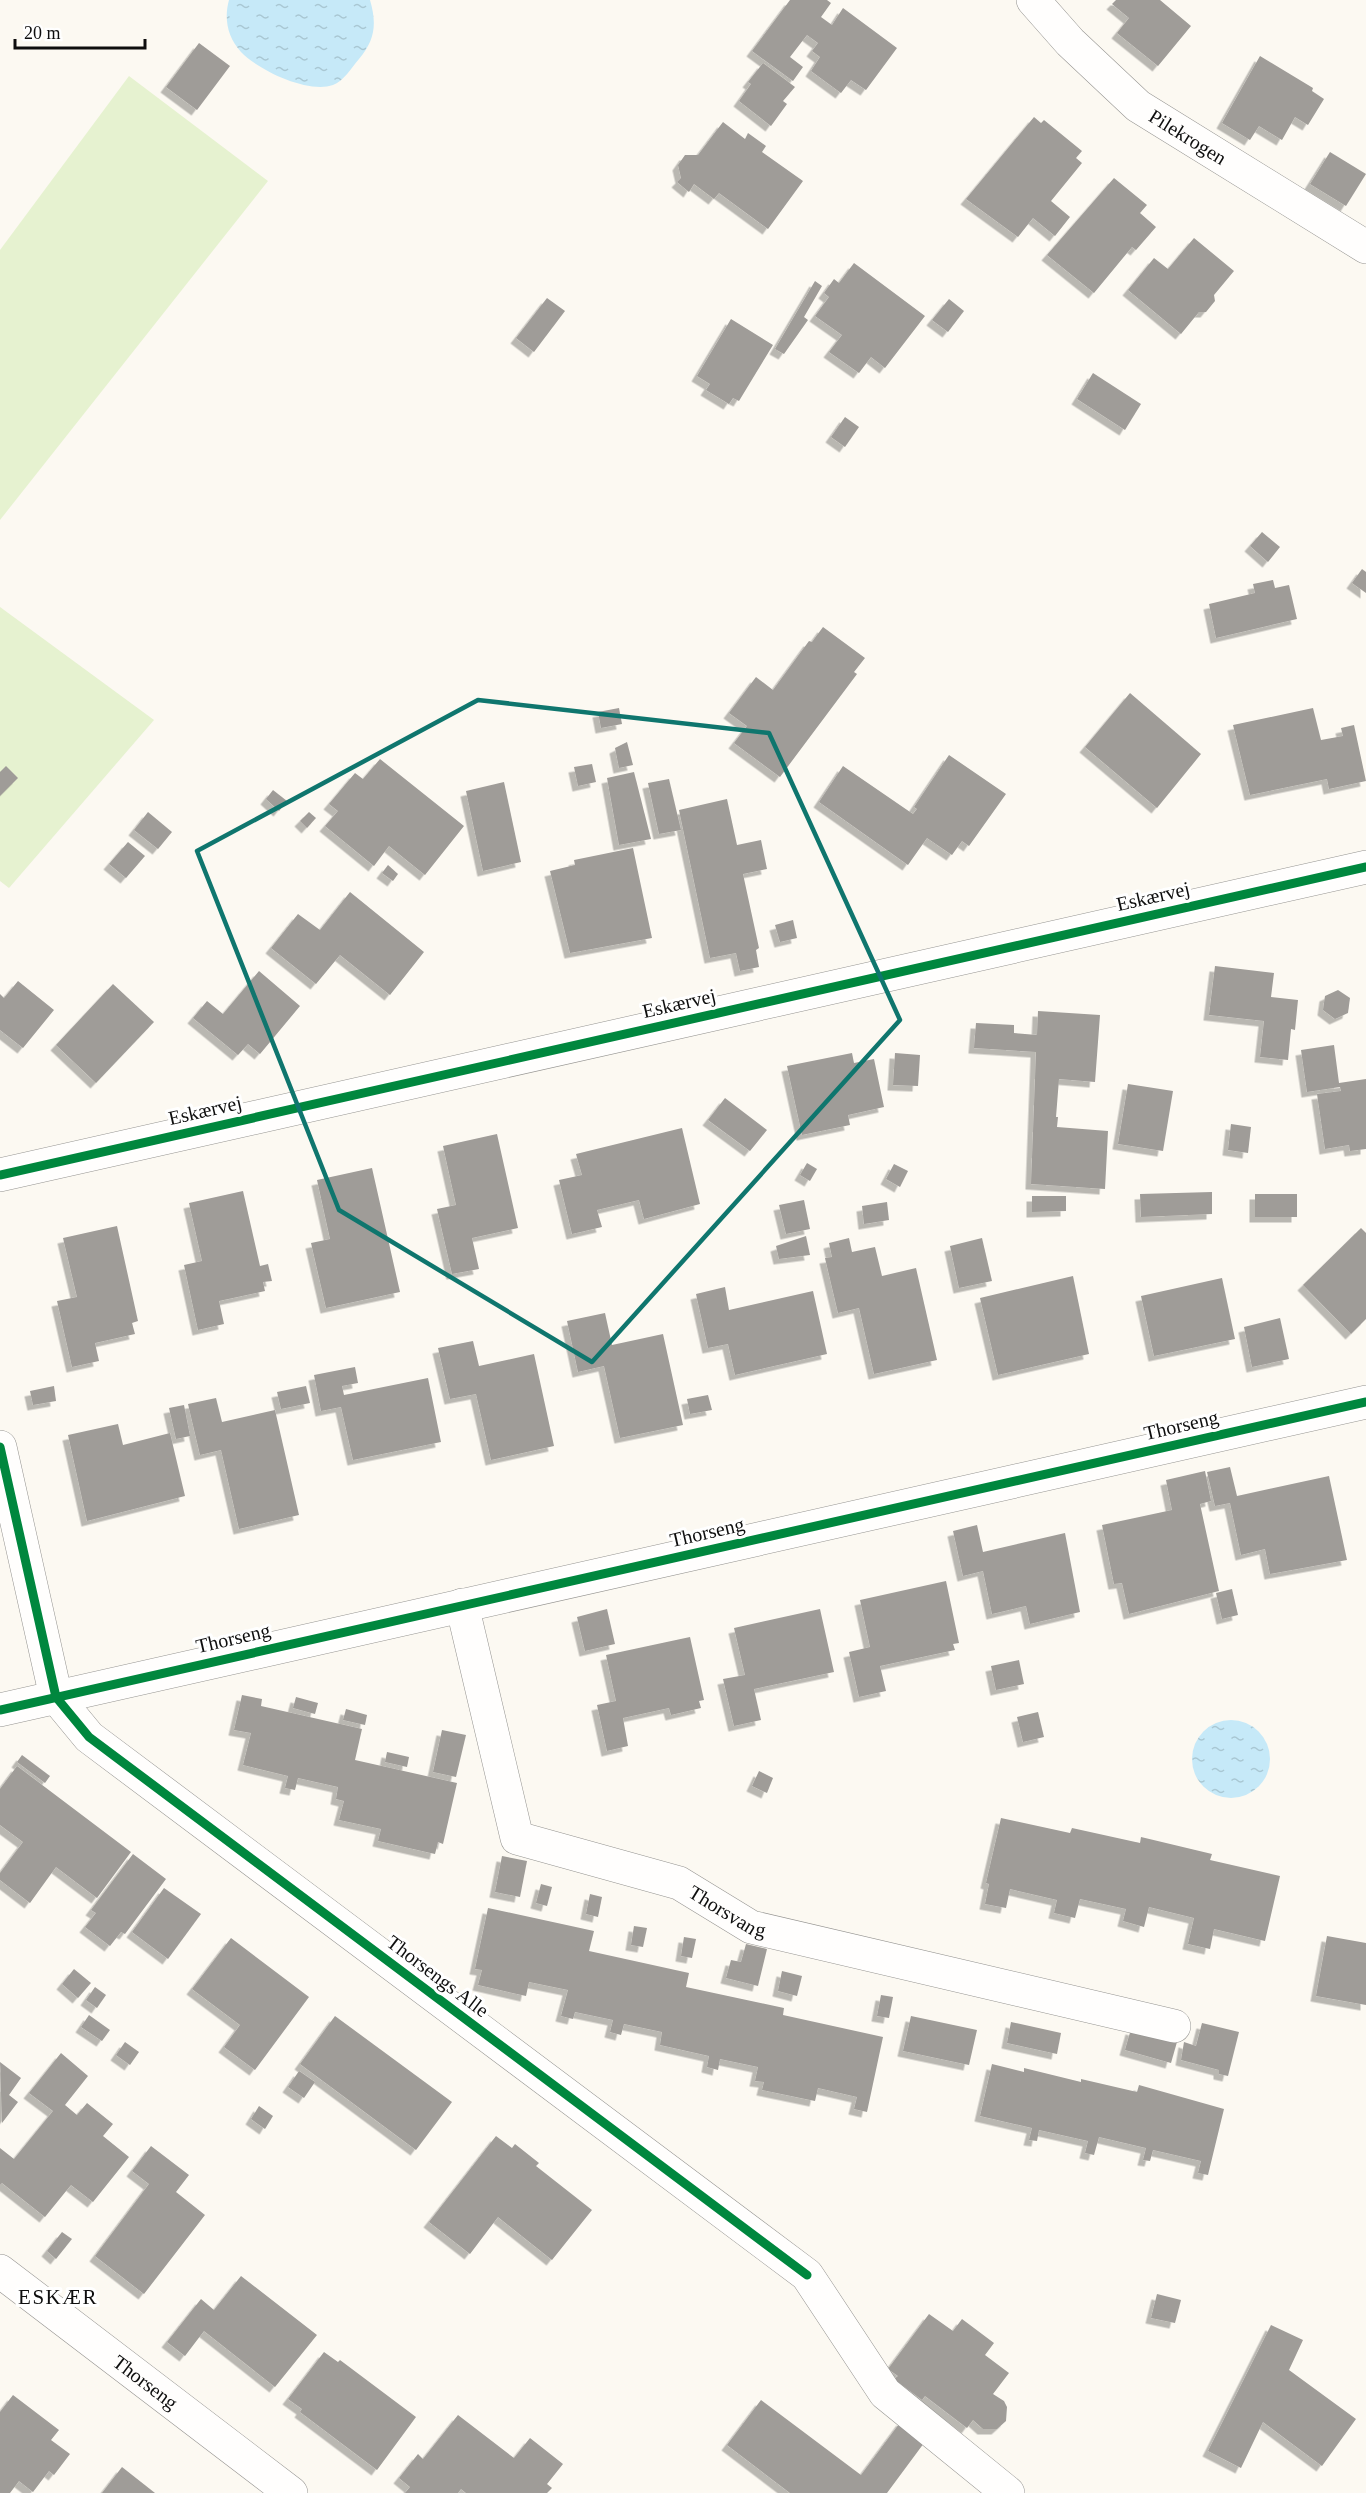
<svg xmlns="http://www.w3.org/2000/svg" width="1366" height="2493" font-family="Georgia,serif">
  <style>
    .green { fill: #e6f2d0 }
    .water { fill: url(#water-ripples) }
    .building { fill: #9f9c98; filter: url(#shadow) }
    .lines { fill: none; stroke-linecap: round; stroke-linejoin: round }
    .minor-casing { stroke: #959491; stroke-width: 34 }
    .minor { stroke: #fffefd; stroke-width: 33 }
    .cycleway-casing { stroke: #fff; stroke-width: 13 }
    .cycleway { stroke: #00873e; stroke-width: 9 }
    .marked { fill: none; stroke: #0f766e; stroke-width: 4.5; stroke-linejoin: round }
    .labels { text-anchor: middle; stroke-width: 6; stroke-linejoin: round; paint-order: stroke }
    .street-label { font-size: 20px; fill: #0e0e0e; stroke: #fff }
    .neighbourhood-label { font-size: 21px; letter-spacing: 1.5px; fill: #0e0e0e; stroke: #fff }
  </style>
  <defs>
    <pattern id="water-ripples" width="26" height="14" patternUnits="userSpaceOnUse" patternTransform="scale(1.5)"><rect width="26" height="14" fill="#c6e9f8"/><path d="M2 4q2-2 4 0t4 0M15 11q2-2 4 0t4 0" fill="none" stroke="#a9c7d3"/></pattern>
    <filter id="shadow"><feDropShadow dx="-5.5" dy="5.5" stdDeviation="0" flood-color="#0004"/></filter>
  </defs>
  <rect width="100%" height="100%" fill="#fcf9f2"/>
  <g class="green">
    <polygon points="129,76 268,181 0,520 0,250"/>
    <polygon points="0,607 154,720 9,888 0,881"/>
  </g>
  <g class="water">
    <path d="M229 0H370C377 24 375 40 359 59 352 67 343 82 333 85 308 94 258 70 241 52 227 37 224 18 229 0Z"/>
    <circle cx="1231" cy="1759" r="39"/>
  </g>
  <g class="building">
    <polygon points="790,0 827,0 831,3 821,17 832,25 843,8 897,48 866,90 851,80 841,93 811,71 820,57 812,51 818,43 807,35 790,57 803,67 793,81 752,51"/>
    <polygon points="1116,0 1160,0 1191,26 1158,66 1117,33 1129,18 1112,4"/>
    <polygon points="199,43 230,66 197,110 166,87"/>
    <polygon points="1260,56 1313,88 1312,91 1324,99 1308,125 1295,117 1282,140 1259,126 1250,140 1222,123"/>
    <polygon points="763,63 795,87 783,101 787,104 771,126 739,101 751,84 748,82"/>
    <polygon points="1034,117 1041,123 1044,120 1082,151 1076,158 1082,163 1051,201 1070,217 1055,236 1033,218 1018,237 966,199"/>
    <polygon points="723,122 745,139 748,133 766,146 762,152 803,181 768,229 719,193 714,199 694,184 689,192 677,182 681,178 678,165 685,155 698,155"/>
    <polygon points="1330,152 1366,174 1346,206 1310,184"/>
    <polygon points="1114,178 1147,205 1140,213 1156,227 1136,250 1132,247 1094,293 1047,255"/>
    <polygon points="1194,238 1234,271 1214,295 1215,301 1206,312 1199,312 1181,334 1128,290 1154,258 1168,269"/>
    <polygon points="854,263 925,316 885,368 871,357 859,373 829,352 842,335 815,316 829,297 824,293 834,279 839,283"/>
    <polygon points="815,281 822,286 804,317 808,320 784,354 775,349"/>
    <polygon points="547,298 565,311 534,352 516,338"/>
    <polygon points="949,299 964,311 948,332 932,320"/>
    <polygon points="731,319 773,345 739,401 733,398 729,404 706,390 710,384 697,376"/>
    <polygon points="1093,373 1141,404 1125,430 1077,399"/>
    <polygon points="845,417 859,427 845,447 831,437"/>
    <polygon points="1262,532 1280,547 1268,562 1250,546"/>
    <polygon points="1362,569 1366,572 1366,593 1352,583"/>
    <polygon points="1273,580 1275,588 1289,585 1297,619 1216,638 1209,604 1255,593 1253,584"/>
    <polygon points="823,627 865,658 854,672 857,674 780,777 734,743 747,726 729,713 756,677 773,690 809,641 812,642"/>
    <polygon points="1130,693 1201,754 1157,808 1085,747"/>
    <polygon points="619,708 622,724 601,728 598,712"/>
    <polygon points="1313,708 1321,740 1343,736 1341,728 1354,725 1366,781 1329,789 1327,779 1250,795 1233,725"/>
    <polygon points="627,742 633,765 619,768 615,748"/>
    <polygon points="949,755 1006,794 969,846 962,841 952,855 927,838 908,865 819,802 843,766 913,814 917,809 914,807"/>
    <polygon points="380,759 464,826 425,875 389,846 374,866 325,826 338,811 329,804 355,773 363,779"/>
    <polygon points="592,764 596,782 578,786 574,767"/>
    <polygon points="6,766 18,778 0,796 0,772"/>
    <polygon points="634,772 651,839 619,845 607,778"/>
    <polygon points="669,779 681,830 659,834 648,783"/>
    <polygon points="504,782 521,862 483,871 466,791"/>
    <polygon points="273,790 287,801 279,811 266,799"/>
    <polygon points="727,799 737,845 761,840 767,869 743,874 759,948 756,950 759,967 740,971 736,953 710,958 679,810"/>
    <polygon points="148,812 172,832 158,849 134,830"/>
    <polygon points="309,812 316,818 307,828 300,821"/>
    <polygon points="128,842 145,856 126,878 109,864"/>
    <polygon points="633,848 652,938 570,953 550,871 575,865 574,860"/>
    <polygon points="388,865 398,874 393,881 382,873"/>
    <polygon points="350,892 424,952 390,995 340,955 316,984 271,948 298,914 320,930"/>
    <polygon points="793,920 797,938 780,942 775,925"/>
    <polygon points="1215,966 1274,973 1271,997 1298,1000 1295,1030 1291,1029 1288,1060 1260,1057 1264,1021 1209,1015"/>
    <polygon points="259,971 300,1006 260,1054 248,1044 238,1055 193,1018 207,1001 223,1014"/>
    <polygon points="18,981 54,1010 23,1048 0,1030 0,994 4,998"/>
    <polygon points="113,984 154,1022 96,1083 56,1045"/>
    <polygon points="1338,990 1350,998 1348,1013 1335,1019 1323,1010 1325,996"/>
    <polygon points="1038,1011 1100,1015 1095,1082 1059,1079 1056,1117 1058,1117 1057,1127 1108,1131 1105,1189 1031,1184 1036,1052 974,1048 976,1023 1014,1025 1014,1033 1037,1035"/>
    <polygon points="1334,1045 1339,1083 1366,1079 1366,1149 1350,1151 1349,1145 1325,1149 1317,1094 1341,1091 1340,1087 1307,1092 1301,1050"/>
    <polygon points="852,1053 854,1063 874,1059 884,1107 848,1115 850,1125 802,1135 787,1066"/>
    <polygon points="895,1053 920,1055 918,1086 893,1085"/>
    <polygon points="1128,1084 1173,1091 1163,1151 1118,1144"/>
    <polygon points="725,1098 767,1130 750,1151 708,1120"/>
    <polygon points="1231,1124 1251,1127 1248,1153 1228,1150"/>
    <polygon points="682,1128 700,1204 644,1219 639,1200 597,1210 602,1227 572,1234 559,1180 582,1175 576,1154"/>
    <polygon points="497,1134 518,1228 472,1238 479,1269 452,1274 437,1209 456,1205 443,1146"/>
    <polygon points="807,1163 817,1169 810,1181 800,1175"/>
    <polygon points="894,1164 908,1171 900,1187 886,1179"/>
    <polygon points="372,1168 400,1292 326,1308 311,1243 330,1239 317,1180"/>
    <polygon points="243,1191 260,1266 268,1264 272,1281 263,1282 265,1291 219,1301 224,1324 198,1330 184,1265 202,1261 189,1203"/>
    <polygon points="1212,1192 1212,1214 1141,1217 1140,1194"/>
    <rect x="1255" y="1194" width="42" height="23"/>
    <polygon points="1032,1196 1066,1196 1066,1211 1032,1212"/>
    <polygon points="804,1200 810,1229 786,1234 779,1205"/>
    <polygon points="887,1202 889,1220 864,1224 862,1206"/>
    <polygon points="117,1226 138,1321 132,1323 135,1334 95,1343 99,1361 72,1367 57,1301 77,1297 63,1238"/>
    <polygon points="1361,1228 1366,1233 1366,1319 1351,1334 1303,1285"/>
    <polygon points="806,1236 810,1255 779,1259 776,1246"/>
    <polygon points="849,1238 852,1252 875,1247 882,1276 916,1268 937,1360 874,1374 859,1308 838,1313 825,1258 832,1257 829,1243"/>
    <polygon points="982,1238 992,1281 959,1288 950,1246"/>
    <polygon points="1073,1276 1089,1354 998,1375 980,1298"/>
    <polygon points="1222,1278 1235,1339 1154,1356 1141,1296"/>
    <polygon points="725,1287 729,1310 813,1291 827,1354 735,1375 728,1344 708,1348 696,1294"/>
    <polygon points="605,1313 612,1345 663,1334 683,1425 620,1438 604,1366 578,1372 567,1321"/>
    <polygon points="1280,1318 1289,1359 1252,1367 1244,1327"/>
    <polygon points="473,1341 479,1366 534,1354 554,1446 491,1460 476,1394 450,1399 438,1348"/>
    <polygon points="355,1367 358,1383 342,1386 344,1395 428,1378 441,1442 353,1460 341,1407 321,1411 314,1375"/>
    <polygon points="54,1386 56,1401 33,1405 30,1391"/>
    <polygon points="306,1386 310,1403 281,1409 277,1392"/>
    <polygon points="708,1395 712,1410 690,1414 687,1399"/>
    <polygon points="216,1398 222,1422 275,1410 299,1515 239,1529 221,1450 200,1455 188,1404"/>
    <polygon points="184,1405 190,1436 176,1439 169,1408"/>
    <polygon points="118,1424 123,1445 170,1433 185,1496 87,1521 68,1435"/>
    <polygon points="1230,1467 1237,1496 1329,1476 1347,1560 1270,1574 1265,1549 1241,1555 1230,1503 1215,1506 1207,1472"/>
    <polygon points="1205,1471 1211,1501 1200,1504 1219,1591 1129,1614 1122,1583 1114,1584 1102,1525 1172,1510 1166,1480"/>
    <polygon points="977,1525 983,1552 1065,1533 1080,1612 1030,1624 1026,1606 992,1614 983,1571 963,1576 953,1531"/>
    <polygon points="946,1581 959,1643 953,1644 955,1650 880,1666 886,1691 859,1697 849,1652 870,1647 860,1600"/>
    <polygon points="1232,1589 1238,1615 1222,1619 1216,1593"/>
    <polygon points="607,1609 615,1644 585,1651 577,1617"/>
    <polygon points="820,1609 834,1672 754,1689 761,1720 734,1726 723,1679 745,1675 734,1628"/>
    <polygon points="690,1637 704,1700 699,1701 701,1708 671,1715 669,1708 623,1718 628,1746 607,1751 597,1705 616,1701 606,1655"/>
    <polygon points="1019,1660 1024,1684 996,1690 991,1666"/>
    <polygon points="242,1695 262,1699 261,1706 362,1729 355,1760 457,1783 443,1844 438,1842 435,1854 378,1841 381,1829 339,1820 344,1801 336,1799 338,1787 298,1778 295,1790 285,1788 288,1776 243,1765 251,1733 234,1730"/>
    <polygon points="296,1697 318,1703 315,1714 293,1708"/>
    <polygon points="346,1709 367,1715 365,1725 343,1720"/>
    <polygon points="1038,1712 1044,1737 1023,1742 1017,1717"/>
    <polygon points="442,1730 466,1735 456,1777 433,1772"/>
    <polygon points="387,1752 409,1757 407,1767 385,1762"/>
    <polygon points="22,1755 50,1776 45,1783 17,1762"/>
    <polygon points="17,1766 131,1852 97,1898 56,1867 30,1903 0,1880 0,1873 23,1842 0,1825 0,1789"/>
    <polygon points="759,1771 773,1778 767,1793 752,1786"/>
    <polygon points="1001,1818 1070,1833 1072,1828 1140,1843 1141,1837 1212,1854 1210,1860 1280,1876 1265,1941 1214,1929 1210,1949 1188,1944 1194,1918 1149,1907 1144,1927 1123,1921 1126,1909 1080,1899 1075,1918 1054,1913 1057,1900 1010,1889 1006,1908 985,1904 989,1884 986,1883"/>
    <polygon points="133,1854 166,1879 125,1934 121,1932 110,1946 85,1927 96,1913 91,1910"/>
    <polygon points="502,1856 527,1861 520,1897 495,1892"/>
    <polygon points="541,1884 552,1887 547,1906 536,1903"/>
    <polygon points="164,1888 201,1914 168,1959 132,1932"/>
    <polygon points="590,1894 602,1897 598,1917 586,1914"/>
    <polygon points="488,1908 594,1931 589,1951 689,1973 686,1987 784,2008 783,2015 883,2037 867,2112 854,2109 857,2097 818,2088 815,2101 762,2090 764,2082 755,2081 758,2067 720,2059 718,2070 707,2067 709,2056 660,2045 662,2032 624,2024 621,2035 610,2032 613,2020 575,2012 573,2019 561,2016 568,1990 529,1982 526,1996 478,1985 482,1970 475,1969"/>
    <polygon points="634,1926 647,1928 643,1947 631,1945"/>
    <polygon points="1327,1936 1366,1943 1366,2005 1316,1996"/>
    <polygon points="684,1937 696,1939 692,1958 681,1956"/>
    <polygon points="231,1938 309,1997 255,2070 224,2047 240,2025 192,1989"/>
    <polygon points="746,1944 767,1949 758,1986 726,1978 731,1960 741,1962"/>
    <polygon points="74,1969 91,1983 78,1998 62,1984"/>
    <polygon points="782,1971 802,1976 797,1996 778,1991"/>
    <polygon points="95,1987 106,1995 97,2008 86,2000"/>
    <polygon points="881,1995 893,1997 889,2018 877,2016"/>
    <polygon points="89,2015 110,2030 102,2041 81,2027"/>
    <polygon points="335,2016 452,2102 416,2150 300,2064"/>
    <polygon points="911,2016 977,2030 969,2065 903,2051"/>
    <polygon points="1011,2022 1061,2033 1057,2054 1007,2043"/>
    <polygon points="1202,2023 1239,2032 1228,2076 1219,2074 1219,2070 1181,2060 1184,2042 1196,2046"/>
    <polygon points="1131,2029 1177,2042 1171,2063 1125,2050"/>
    <polygon points="125,2042 139,2052 130,2065 116,2055"/>
    <polygon points="61,2053 88,2076 65,2105 77,2115 87,2103 113,2124 103,2136 129,2157 93,2202 71,2185 45,2217 2,2183 0,2185 0,2148 14,2159 53,2111 29,2093"/>
    <polygon points="0,2062 21,2078 9,2095 18,2102 2,2123"/>
    <polygon points="992,2064 1024,2072 1024,2068 1081,2082 1081,2079 1137,2092 1139,2085 1224,2109 1208,2175 1198,2173 1201,2161 1153,2150 1150,2161 1143,2160 1146,2148 1099,2137 1094,2155 1085,2153 1088,2141 1039,2130 1037,2141 1029,2140 1032,2128 980,2116"/>
    <polygon points="299,2071 315,2082 304,2098 288,2087"/>
    <polygon points="259,2106 273,2116 265,2129 251,2119"/>
    <polygon points="496,2136 512,2148 515,2144 539,2163 536,2166 592,2210 552,2260 498,2217 470,2254 429,2222"/>
    <polygon points="151,2146 189,2175 176,2192 205,2215 144,2294 95,2256 149,2184 132,2171"/>
    <polygon points="62,2232 72,2239 56,2259 47,2251"/>
    <polygon points="241,2276 317,2335 275,2387 204,2331 185,2356 167,2342 201,2299 214,2310"/>
    <polygon points="1157,2294 1181,2300 1175,2323 1151,2318"/>
    <polygon points="929,2314 953,2331 962,2319 994,2343 985,2355 1009,2373 993,2394 1004,2401 1007,2407 1006,2421 997,2429 983,2429 973,2420 967,2428 925,2396 922,2400 894,2379 898,2376 888,2369"/>
    <polygon points="1271,2325 1303,2340 1289,2370 1356,2419 1322,2466 1263,2422 1241,2468 1208,2451"/>
    <polygon points="324,2352 338,2362 340,2360 416,2417 377,2470 300,2412 302,2409 288,2399"/>
    <polygon points="13,2395 59,2430 51,2440 70,2454 54,2475 49,2471 33,2492 19,2481 10,2493 0,2493 0,2412"/>
    <polygon points="761,2400 861,2475 902,2420 927,2439 887,2493 790,2493 727,2445"/>
    <polygon points="458,2415 514,2458 530,2438 563,2464 547,2484 552,2488 547,2493 466,2493 461,2489 458,2493 405,2493 410,2487 399,2478 418,2454 423,2459"/>
    <polygon points="122,2467 155,2493 102,2493"/>
  </g>
  <g class="lines">
    <defs>
      <g id="minor">
        <path id="s1" d="M1033 0 1070 42 1138 106 1366 247"/>
        <polyline points="0,1175 1366,867"/>
        <polyline points="0,1447 56,1697 89,1737 807,2275 885,2393 1008,2493"/>
        <path id="s2" d="M462 1605 517 1838 679 1883 751 1927 1174 2026"/>
        <polyline points="0,1710 1366,1402"/>
        <path id="s3" d="M0 2271 291 2493"/>
      </g>
    </defs>
    <use href="#minor" class="minor-casing"/>
    <use href="#minor" class="minor"/>
    <defs>
      <g id="cycleway">
        <polyline points="0,1175 1366,867"/>
        <polyline points="0,1447 56,1697 89,1737 807,2275"/>
        <polyline points="0,1710 1366,1402"/>
      </g>
    </defs>
    <use href="#cycleway" class="cycleway-casing"/>
    <use href="#cycleway" class="cycleway"/>
  </g>
  <path class="marked" d="M478 700 769 733 900 1020 592 1362 339 1210 197 851Z"/>
  <g class="labels">
    <g class="street-label">
      <text dy="7" stroke="none"><textPath href="#s1" startOffset="208">Pilekrogen</textPath></text>
      <text transform="translate(1153 896) rotate(-13)" y="7">Eskærvej</text>
      <text transform="translate(679 1003) rotate(-13)" y="7">Eskærvej</text>
      <text transform="translate(205 1110) rotate(-13)" y="7">Eskærvej</text>
      <text transform="translate(1181 1425) rotate(-13)" y="7">Thorseng</text>
      <text transform="translate(707 1532) rotate(-13)" y="7">Thorseng</text>
      <text transform="translate(233 1638) rotate(-13)" y="7">Thorseng</text>
      <text dy="7" stroke="none"><textPath href="#s2" startOffset="464">Thorsvang</textPath></text>
      <text transform="translate(438 1976) rotate(37)" y="7">Thorsengs Alle</text>
      <text dy="7" stroke="none"><textPath href="#s3" startOffset="183">Thorseng</textPath></text>
    </g>
    <g class="neighbourhood-label">
      <text x="58" y="2304">ESKÆR</text>
    </g>
  </g>
  <path d="M15 39v9h130v-9" fill="none" stroke="#0e0e0e" stroke-width="3"/>
  <text x="24" y="39" font-size="18" fill="#0e0e0e" stroke="#ffffff" stroke-width="4.5" paint-order="stroke">20 m</text>
</svg>
